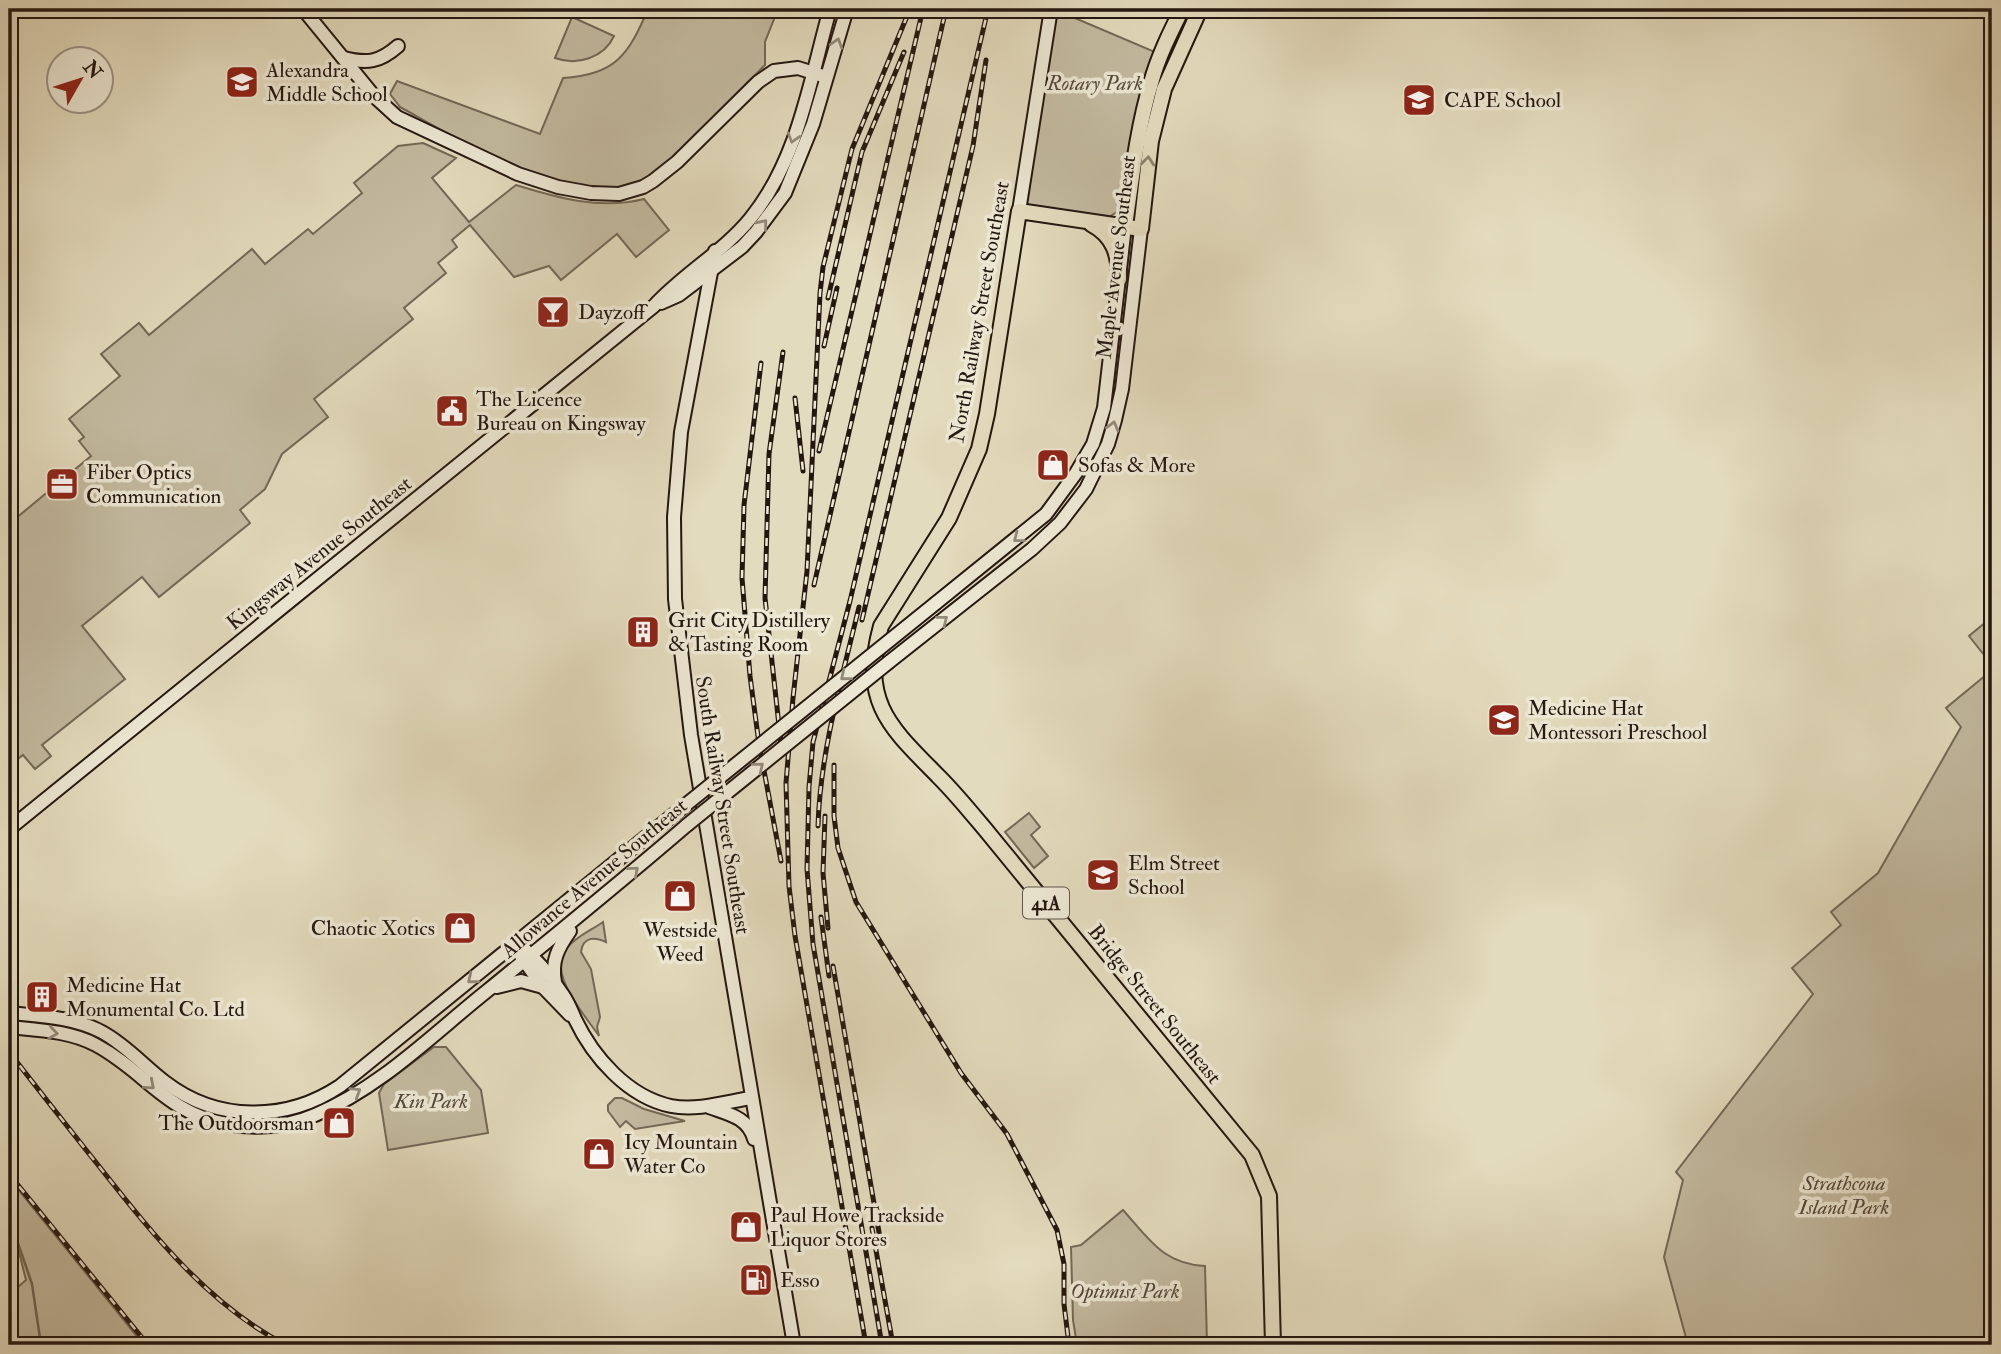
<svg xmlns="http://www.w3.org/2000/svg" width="2001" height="1354" font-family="'IM FELL Double Pica',serif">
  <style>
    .green { fill: #c3baa0; stroke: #746858; stroke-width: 2 }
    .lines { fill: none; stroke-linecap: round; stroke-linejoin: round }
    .stream { stroke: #706455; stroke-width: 2.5 }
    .secondary-casing { stroke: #241711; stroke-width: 16 }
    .primary-casing { stroke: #241711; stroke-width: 18 }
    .secondary { stroke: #ede8d4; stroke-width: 12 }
    .primary { stroke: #e3dbbd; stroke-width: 14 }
    .rail-casing { stroke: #241711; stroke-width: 5 }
    .rail { stroke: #ede8d4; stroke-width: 2.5; stroke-dasharray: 8; stroke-linecap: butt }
    .secondary-bridge-casing { stroke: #241711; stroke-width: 16; stroke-linecap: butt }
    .secondary-bridge { stroke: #ede8d4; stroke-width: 12 }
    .oneway { stroke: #938a7c }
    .oneway2 { stroke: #8d8370 }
    .labels { text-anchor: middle; stroke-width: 7; stroke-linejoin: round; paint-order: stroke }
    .shield { fill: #ede8d4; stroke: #60564c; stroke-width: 2 }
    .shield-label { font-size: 19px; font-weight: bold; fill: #241711 }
    .poi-label { font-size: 21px; fill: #241711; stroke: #ede8d4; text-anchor: start }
    .park-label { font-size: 21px; font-style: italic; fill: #54483c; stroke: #ede8d4 }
    .street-label { font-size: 21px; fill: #241711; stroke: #ede8d4 }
  </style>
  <rect width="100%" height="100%" fill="#e3dbbd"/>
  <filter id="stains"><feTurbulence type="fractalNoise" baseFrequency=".00286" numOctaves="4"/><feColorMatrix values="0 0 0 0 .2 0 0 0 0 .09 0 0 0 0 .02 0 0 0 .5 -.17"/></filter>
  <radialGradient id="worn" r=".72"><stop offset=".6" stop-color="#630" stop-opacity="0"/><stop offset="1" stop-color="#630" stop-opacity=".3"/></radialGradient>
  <g class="green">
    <path d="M648 9H778L765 42V65C742 88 719 111 697 134 680 150 664 168 644 180 583 216 455 137 400 107L390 94 397 81 540 134 563 78C616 75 629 54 648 9Z"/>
    <polygon points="1056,10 1155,52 1120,210 1109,217 1026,205"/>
    <path d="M572 17 614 36C604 58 577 66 555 58Z"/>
    <path d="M423 143 456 158 432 178 469 222 516 185C558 198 600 210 644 199L669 230 636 257 617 234 561 280 549 266 514 277 470 225 452 240 457 247 438 263 446 273 404 308 413 319 314 399 328 417 282 454 265 489 240 510 250 523 159 597 142 577 82 626 125 679 42 745 51 756 35 769 23 755 9 766V593L18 578V558L9 546V524L91 456 79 441 84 437 69 419 120 376 101 354 139 323 149 335 252 249 265 264 308 229 313 234 362 193 354 183 398 146Z"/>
    <polygon points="1992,617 1992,665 1969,636"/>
    <polygon points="1992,670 1992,1345 1688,1345 1664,1257 1683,1180 1676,1172 1813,994 1792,968 1841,925 1831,912 1878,873 1961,727 1946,708"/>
    <polygon points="1029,813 1040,827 1031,835 1048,856 1034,868 1005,832"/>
    <path d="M603 922 606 942C595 937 583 936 581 952L591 969 600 1017 597 1027 599 1036C585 1015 546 973 567 948 575 937 592 930 603 922Z"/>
    <polygon points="434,1047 446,1047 481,1090 488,1133 388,1150 379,1093 384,1084"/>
    <polygon points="615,1098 622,1098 644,1109 685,1121 635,1129 626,1121 620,1127 608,1111 608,1105"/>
    <polygon points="9,1178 144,1345 9,1345 9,1295 26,1280 19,1252 9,1226"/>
    <path d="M1123 1210C1149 1239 1163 1264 1205 1266L1207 1344 1077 1345 1073 1320 1071 1247 1081 1245Z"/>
  </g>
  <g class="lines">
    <polyline class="stream" points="9,1217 32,1284 41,1345"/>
    <defs>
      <g id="secondary">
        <polyline points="303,9 374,96 397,117 518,174 558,187 591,193 619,194 643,187 653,181 677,162 758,82 774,71 798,68 826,77"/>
        <path d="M344 58C367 64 380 62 398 46"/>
        <polyline points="1019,211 1051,9"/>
        <polyline points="715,251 681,432 674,517 675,599 691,735 794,1345"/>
        <polyline points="661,303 679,295 742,247 756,232 785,193 813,124 847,9"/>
        <polyline points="936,603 1046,514 1076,473 1093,444 1104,408 1125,226"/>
        <polyline points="889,662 1032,549 1060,523 1086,489 1108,444 1115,420 1122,389 1141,229"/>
        <path d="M9 829 654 306C683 274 723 252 750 219 798 161 810 80 830 9"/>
        <path d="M517 943C535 957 550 975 563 995 568 1002 571 1010 575 1019 593 1057 628 1097 671 1106 697 1111 726 1102 751 1098"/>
        <polyline points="521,956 543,987 570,1015"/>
        <path d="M555 982C551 961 558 948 570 931"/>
        <polyline points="497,987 521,981 543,987"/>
        <path d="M9 1013C40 1016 74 1017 102 1032 126 1045 144 1066 165 1082 217 1122 286 1122 340 1086L657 828"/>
        <path d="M9 1027C38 1030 70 1031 96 1045 146 1072 165 1112 226 1124 256 1129 288 1127 315 1115 380 1088 433 1034 487 991 554 936 621 882 687 825"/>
        <path d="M709 1107C728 1114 748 1117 754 1139"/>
      </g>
      <g id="primary">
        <path d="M1200 9 1164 89 1151 141 1141 229 1019 211 987 414 979 449 949 518 881 626C860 703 890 727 939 777 957 795 973 815 989 834L1252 1155 1269 1196 1273 1345"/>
        <path d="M1091 224C1114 236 1119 255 1119 279"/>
        <path d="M1125 226C1132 178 1137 130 1151 83 1158 57 1170 33 1182 9"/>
      </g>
    </defs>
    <use href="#secondary" class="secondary-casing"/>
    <use href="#primary" class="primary-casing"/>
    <use href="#secondary" class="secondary"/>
    <use href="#primary" class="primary"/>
    <defs>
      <g id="rail">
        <polyline points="828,298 862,152 904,52"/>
        <polyline points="824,346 837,288"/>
        <polyline points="761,363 744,505 742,578 750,676 759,744 781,861"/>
        <polyline points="795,398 803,471"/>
        <polyline points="819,451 923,9"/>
        <polyline points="814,585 946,9"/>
        <polyline points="862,620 973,146 986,60"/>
        <polyline points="782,753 765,598 769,454 783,352"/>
        <polyline points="834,765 834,816 838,848 856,902 961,1073 1007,1134 1057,1230 1064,1264 1064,1304 1069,1345"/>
        <polyline points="825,816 823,873 828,928"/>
        <path d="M818 826C820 753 842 678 859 607"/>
        <polyline points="821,917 829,976"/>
        <polyline points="833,966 880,1238"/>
        <path d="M10 1053C40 1092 71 1131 102 1170 155 1237 209 1305 286 1345"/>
        <polyline points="9,1174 148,1345"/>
        <polyline points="872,1228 893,1345"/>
        <polyline points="866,1345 795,936 789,886 786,783 793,698 807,571 820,293 823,267 852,149 910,9"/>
        <polyline points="882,1345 813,944 807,869 809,787 813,742 850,601 988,9"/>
      </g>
    </defs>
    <use href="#rail" class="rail-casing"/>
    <use href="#rail" class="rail"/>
    <defs>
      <g id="secondary-bridge">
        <polyline points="687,825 889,662"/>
        <polyline points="657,828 936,603"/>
      </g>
    </defs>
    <use href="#secondary-bridge" class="secondary-bridge-casing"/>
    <use href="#secondary-bridge" class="secondary-bridge"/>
  </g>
  <defs><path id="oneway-chevron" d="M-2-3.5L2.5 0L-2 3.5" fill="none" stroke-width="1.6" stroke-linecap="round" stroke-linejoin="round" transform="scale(1.75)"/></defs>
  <g class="oneway">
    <use href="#oneway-chevron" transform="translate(837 43) rotate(-73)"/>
    <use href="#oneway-chevron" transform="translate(793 138) rotate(107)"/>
    <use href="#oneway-chevron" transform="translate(763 224) rotate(-51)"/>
    <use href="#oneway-chevron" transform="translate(1113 426) rotate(-75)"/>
    <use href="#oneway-chevron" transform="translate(1018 538) rotate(142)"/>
    <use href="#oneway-chevron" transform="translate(943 620) rotate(-38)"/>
    <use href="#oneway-chevron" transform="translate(845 676) rotate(141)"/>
    <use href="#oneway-chevron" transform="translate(759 767) rotate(-39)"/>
    <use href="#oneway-chevron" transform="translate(634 871) rotate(-41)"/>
    <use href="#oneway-chevron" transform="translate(472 979) rotate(141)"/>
    <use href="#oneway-chevron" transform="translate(53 1033) rotate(8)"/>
    <use href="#oneway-chevron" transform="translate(150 1085) rotate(41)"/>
    <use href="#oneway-chevron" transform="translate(356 1092) rotate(-32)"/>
  </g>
  <use class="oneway2" href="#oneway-chevron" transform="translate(1148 161) rotate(-84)"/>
  <defs>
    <symbol id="school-square" viewBox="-11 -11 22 22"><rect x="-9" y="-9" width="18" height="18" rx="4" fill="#8f2418" stroke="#ede8d4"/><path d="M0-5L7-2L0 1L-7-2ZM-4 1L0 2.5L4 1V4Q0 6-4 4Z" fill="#fff"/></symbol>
    <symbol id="bar-square" viewBox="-11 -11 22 22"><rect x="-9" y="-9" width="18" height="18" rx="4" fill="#8f2418" stroke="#ede8d4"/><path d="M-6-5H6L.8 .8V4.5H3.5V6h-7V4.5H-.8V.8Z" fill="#fff"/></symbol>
    <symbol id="civic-square" viewBox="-11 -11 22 22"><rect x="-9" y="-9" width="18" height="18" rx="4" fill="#8f2418" stroke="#ede8d4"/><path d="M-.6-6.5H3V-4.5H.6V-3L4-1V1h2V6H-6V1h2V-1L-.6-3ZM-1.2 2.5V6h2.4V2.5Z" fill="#fff"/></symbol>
    <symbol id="shop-square" viewBox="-11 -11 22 22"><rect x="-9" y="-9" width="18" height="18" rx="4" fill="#8f2418" stroke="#ede8d4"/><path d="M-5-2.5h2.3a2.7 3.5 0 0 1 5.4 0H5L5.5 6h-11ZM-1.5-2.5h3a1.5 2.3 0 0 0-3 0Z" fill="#fff"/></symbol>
    <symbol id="office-square" viewBox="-11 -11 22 22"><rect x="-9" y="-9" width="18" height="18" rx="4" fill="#8f2418" stroke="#ede8d4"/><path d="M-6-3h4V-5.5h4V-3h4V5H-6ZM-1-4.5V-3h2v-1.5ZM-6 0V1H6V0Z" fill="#fff"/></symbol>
    <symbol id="building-square" viewBox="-11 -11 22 22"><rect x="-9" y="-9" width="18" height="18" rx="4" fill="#8f2418" stroke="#ede8d4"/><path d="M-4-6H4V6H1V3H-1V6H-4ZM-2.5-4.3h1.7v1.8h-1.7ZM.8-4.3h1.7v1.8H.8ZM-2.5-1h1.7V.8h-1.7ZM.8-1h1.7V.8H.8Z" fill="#fff"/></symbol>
    <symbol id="fuel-square" viewBox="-11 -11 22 22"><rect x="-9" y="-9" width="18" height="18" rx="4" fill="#8f2418" stroke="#ede8d4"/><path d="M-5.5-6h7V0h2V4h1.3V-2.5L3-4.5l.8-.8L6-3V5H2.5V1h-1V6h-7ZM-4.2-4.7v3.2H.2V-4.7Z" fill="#fff"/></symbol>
  </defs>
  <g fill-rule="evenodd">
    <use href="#school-square" x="223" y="63" width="38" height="38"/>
    <use href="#school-square" x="1400" y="81" width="38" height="38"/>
    <use href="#bar-square" x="534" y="293" width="38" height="38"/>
    <use href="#civic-square" x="433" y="392" width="38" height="38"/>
    <use href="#shop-square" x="1034" y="446" width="38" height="38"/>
    <use href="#office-square" x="43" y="465" width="38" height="38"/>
    <use href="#building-square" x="624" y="613" width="38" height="38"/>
    <use href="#school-square" x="1485" y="701" width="38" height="38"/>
    <use href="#school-square" x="1084" y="856" width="38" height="38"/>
    <use href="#shop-square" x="661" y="877" width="38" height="38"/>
    <use href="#shop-square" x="441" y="909" width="38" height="38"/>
    <use href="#building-square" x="23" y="978" width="38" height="38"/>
    <use href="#shop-square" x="320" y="1104" width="38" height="38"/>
    <use href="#shop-square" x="580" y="1135" width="38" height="38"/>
    <use href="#shop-square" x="727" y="1208" width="38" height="38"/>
    <use href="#fuel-square" x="737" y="1261" width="38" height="38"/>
  </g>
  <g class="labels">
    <rect class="shield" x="1023" y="887.5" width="46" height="31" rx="5"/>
    <g class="shield-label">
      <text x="1046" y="910">41A</text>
    </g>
    <g class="poi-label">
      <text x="266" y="77">Alexandra<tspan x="266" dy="24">Middle School</tspan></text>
      <text x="1444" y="107">CAPE School</text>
      <text x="578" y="319">Dayzoff</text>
      <text x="476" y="406">The Licence<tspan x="476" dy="24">Bureau on Kingsway</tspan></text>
      <text x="1078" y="472">Sofas &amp; More</text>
      <text x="86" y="479">Fiber Optics<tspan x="86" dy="24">Communication</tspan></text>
      <text x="668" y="627">Grit City Distillery<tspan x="668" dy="24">&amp; Tasting Room</tspan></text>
      <text x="1528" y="715">Medicine Hat<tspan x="1528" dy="24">Montessori Preschool</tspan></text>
      <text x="1128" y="870">Elm Street<tspan x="1128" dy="24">School</tspan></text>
      <text x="435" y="935" text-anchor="end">Chaotic Xotics</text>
      <text x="680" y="937" text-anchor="middle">Westside<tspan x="680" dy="24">Weed</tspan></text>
      <text x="66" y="992">Medicine Hat<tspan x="66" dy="24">Monumental Co. Ltd</tspan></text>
      <text x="314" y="1130" text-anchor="end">The Outdoorsman</text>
      <text x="624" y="1149">Icy Mountain<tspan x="624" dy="24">Water Co</tspan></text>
      <text x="770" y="1222">Paul Howe Trackside<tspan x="770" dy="24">Liquor Stores</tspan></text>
      <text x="780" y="1287">Esso</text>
    </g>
    <g class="park-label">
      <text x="1095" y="90">Rotary Park</text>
      <text x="431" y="1108">Kin Park</text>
      <text x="1844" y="1190">Strathcona<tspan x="1844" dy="24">Island Park</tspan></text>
      <text x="1125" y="1298">Optimist Park</text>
    </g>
    <g class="street-label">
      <text transform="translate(1116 257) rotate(-83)" y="7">Maple Avenue Southeast</text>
      <text transform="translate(979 312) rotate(-80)" y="7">North Railway Street Southeast</text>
      <text transform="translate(319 553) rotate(-39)" y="7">Kingsway Avenue Southeast</text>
      <text transform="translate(723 805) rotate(81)" y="7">South Railway Street Southeast</text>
      <text transform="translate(594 878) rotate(-40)" y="7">Allowance Avenue Southeast</text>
      <text transform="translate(1155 1004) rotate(51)" y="7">Bridge Street Southeast</text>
    </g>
  </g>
  <rect width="2001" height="1354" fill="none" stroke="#e3dbbd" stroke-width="35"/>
  <rect x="10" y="10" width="1980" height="1333" fill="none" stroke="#241711" stroke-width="3.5"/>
  <rect x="18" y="18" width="1966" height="1319" fill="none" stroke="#241711" stroke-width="2"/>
  <g transform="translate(80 80) rotate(51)"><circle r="33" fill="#ede8d4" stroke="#9d9486" stroke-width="2"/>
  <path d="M0-5L12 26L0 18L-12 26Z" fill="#8f2418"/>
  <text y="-10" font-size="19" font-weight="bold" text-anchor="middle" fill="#241711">N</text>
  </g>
  <rect width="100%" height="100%" filter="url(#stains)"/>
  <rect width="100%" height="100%" fill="url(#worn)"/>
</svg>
